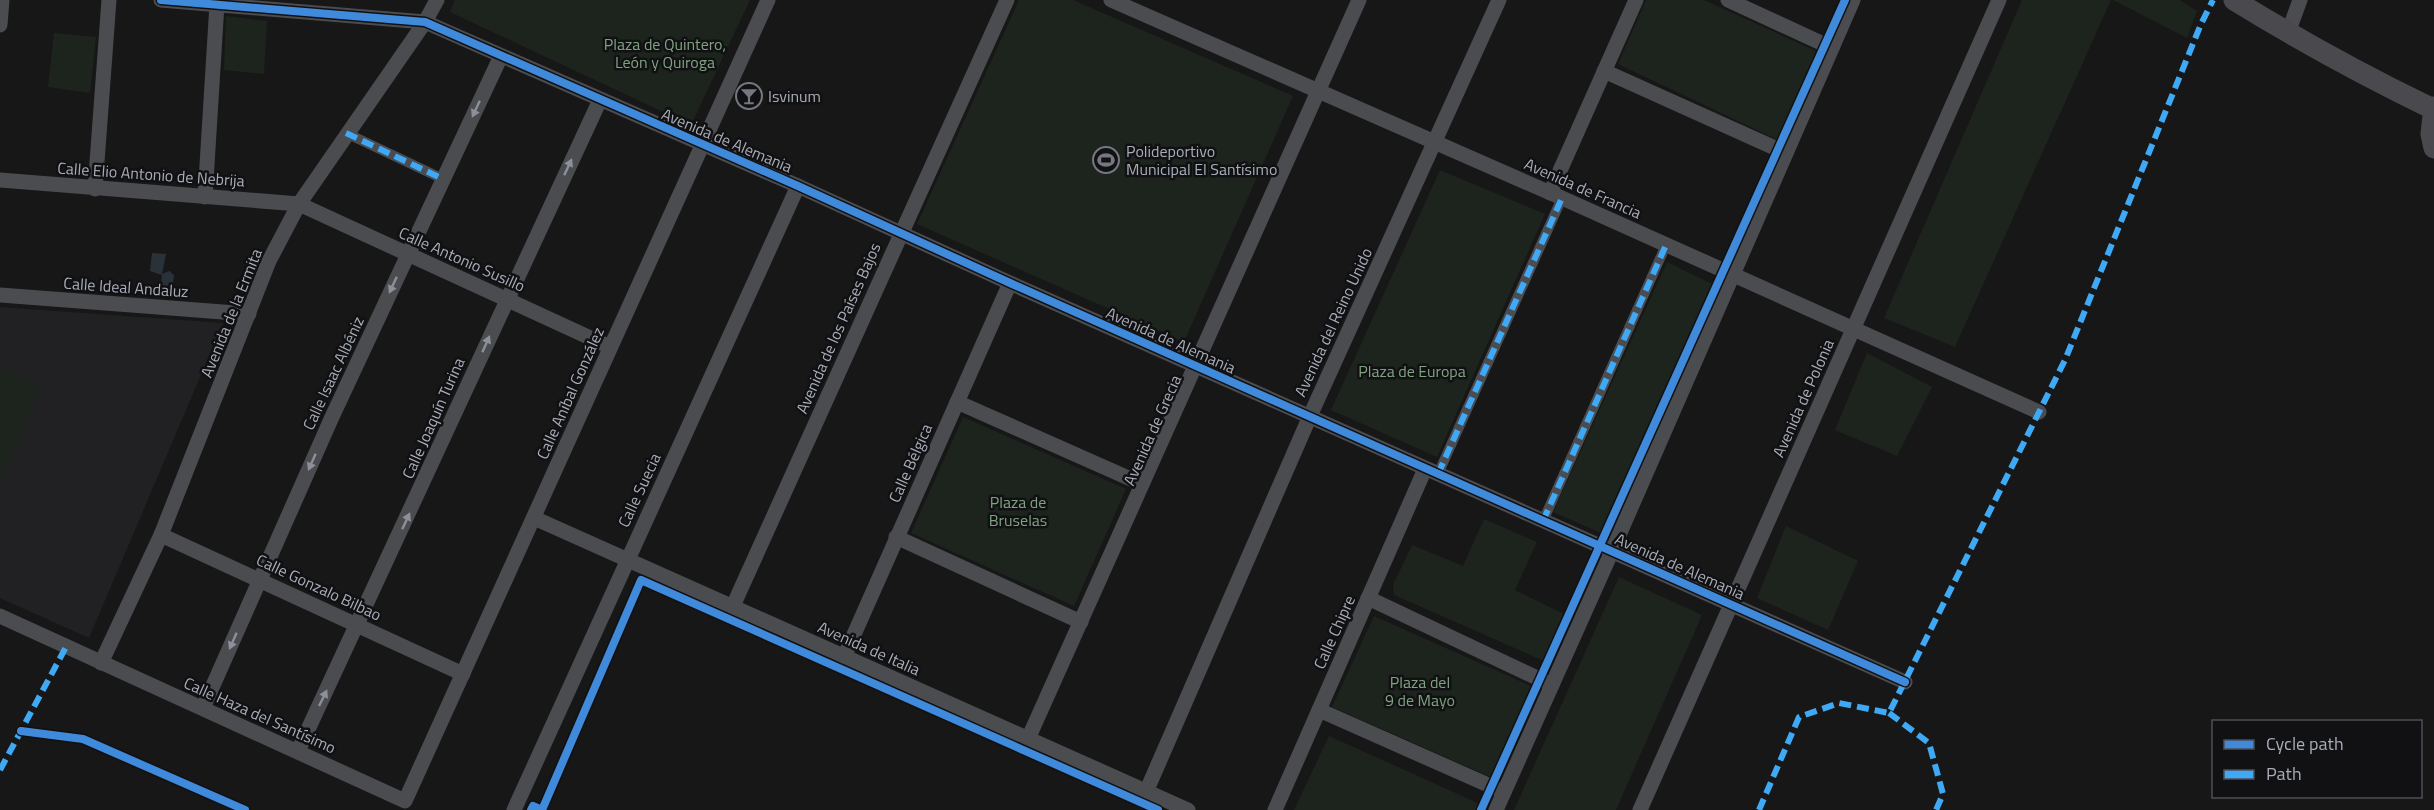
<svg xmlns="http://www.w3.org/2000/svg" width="2434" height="810" font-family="'Titillium Web',sans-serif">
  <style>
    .built { fill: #212123 }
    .green { fill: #1d241e }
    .water { fill: #2a3239 }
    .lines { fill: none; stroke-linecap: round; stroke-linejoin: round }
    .pedestrian { stroke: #4b4c50; stroke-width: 10 }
    .minor { stroke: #4b4c50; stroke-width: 15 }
    .secondary { stroke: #4a4a4e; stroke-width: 21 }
    .quiet { stroke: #3fa9f5; stroke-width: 6; stroke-dasharray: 12 6; stroke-linecap: butt }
    .cycleway-casing { stroke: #111113; stroke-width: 11 }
    .cycleway { stroke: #408adc; stroke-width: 8 }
    .oneway { fill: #8c9099 }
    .labels { text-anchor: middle; stroke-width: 5; stroke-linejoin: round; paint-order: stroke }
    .park-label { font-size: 16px; fill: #7fa381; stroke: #111113 }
    .poi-label { font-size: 16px; fill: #a8adb8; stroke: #111113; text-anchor: start }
    .street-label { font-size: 16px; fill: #a8adb8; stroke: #111113 }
  </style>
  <rect width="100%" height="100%" fill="#171717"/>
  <polygon class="built" points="0,307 223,323 89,638 0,598"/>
  <g class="green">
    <polygon points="455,0 750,0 691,125 450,12"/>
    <polygon points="1019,0 1073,0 1293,96 1184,342 917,224"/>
    <polygon points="1646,0 1704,0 1816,51 1780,141 1618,64"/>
    <polygon points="2022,0 2111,0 1955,347 1884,318"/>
    <polygon points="2113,0 2180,0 2197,11 2187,38"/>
    <polygon points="226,16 267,21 264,74 224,70"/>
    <polygon points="54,33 96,37 90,93 48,87"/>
    <polygon points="1440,170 1545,214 1437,457 1331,410"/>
    <polygon points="1667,262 1712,284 1601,533 1553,512"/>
    <polygon points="1867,353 1932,387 1897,456 1835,430"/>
    <polygon points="0,367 42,387 0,485"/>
    <polygon points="963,417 1126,489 1074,606 911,533"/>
    <polygon points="1484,519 1537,542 1515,590 1566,615 1544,661 1394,595 1393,585 1412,545 1463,566"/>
    <polygon points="1786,526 1858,561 1828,630 1757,598"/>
    <polygon points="1619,577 1702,615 1616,810 1514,810"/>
    <polygon points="1374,616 1531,686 1491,777 1332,707"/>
    <polygon points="1329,736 1480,804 1477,810 1294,810"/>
  </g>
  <polygon class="water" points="152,253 166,254 162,274 169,271 174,275 172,292 160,291 162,275 150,271"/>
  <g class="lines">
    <g class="pedestrian">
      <polyline points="346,133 443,179"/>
      <polyline points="1438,474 1562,198"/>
      <polyline points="1543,521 1666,245"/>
    </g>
    <g class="minor">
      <polyline points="161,0 425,22 798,186 1010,283 1905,682"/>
      <polyline points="1111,0 1562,198 2039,412"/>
      <polyline points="1728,0 1832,48"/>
      <polyline points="0,25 2,0"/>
      <polyline points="2288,33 2300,0"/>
      <polyline points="1604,71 1786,153"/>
      <polyline points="0,180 299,204 610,347"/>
      <polyline points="95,189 109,0"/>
      <polyline points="1550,193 1636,0"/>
      <polyline points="205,197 217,4"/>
      <polyline points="0,295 249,314"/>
      <polyline points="957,402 1142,484"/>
      <polyline points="534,518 1188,810"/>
      <polyline points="161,535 463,674"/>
      <polyline points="896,537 1081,622"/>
      <polyline points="1368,598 1552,685"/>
      <polyline points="733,606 1007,0"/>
      <polyline points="0,616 405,801 768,0"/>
      <polyline points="844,657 1010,283"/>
      <polyline points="101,663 161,535 269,261 299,204 425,22 437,0"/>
      <polyline points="203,708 332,417 501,56"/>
      <polyline points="1319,710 1504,792"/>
      <polyline points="1028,739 1359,0"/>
      <polyline points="298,751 600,100"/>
      <polyline points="1146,792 1310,416 1499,0"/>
      <polyline points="514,810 798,186"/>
      <polyline points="1275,810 1425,469"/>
      <polyline points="1496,810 1612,551 1853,0"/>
      <polyline points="1640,810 1999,0"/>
    </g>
    <g class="secondary">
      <path d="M2234 0C2299 40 2365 76 2433 109"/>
      <polyline points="2434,107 2431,134 2434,148"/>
    </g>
    <g class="quiet">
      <polyline points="346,133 443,179"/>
      <polyline points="1438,474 1562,198"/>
      <polyline points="1543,521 1666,245"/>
      <polyline points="1889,713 1929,743 1943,794 1936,810"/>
      <polyline points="0,770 66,647"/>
      <polyline points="1759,810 1799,717 1839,703 1889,713 2065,360 2201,24 2213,0"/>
    </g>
    <defs>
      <g id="cycleway">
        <polyline points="161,0 425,22 798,186 1010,283 1905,682"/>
        <polyline points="21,731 83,739 245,810"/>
        <polyline points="531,810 533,806 542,810 641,580 1158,810"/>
        <polyline points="1481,810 1845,0"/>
      </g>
    </defs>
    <use href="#cycleway" class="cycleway-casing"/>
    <use href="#cycleway" class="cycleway"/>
  </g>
  <defs><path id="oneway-solid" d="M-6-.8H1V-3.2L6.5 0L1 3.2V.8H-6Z" transform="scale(1.5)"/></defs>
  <g class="oneway">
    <use href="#oneway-solid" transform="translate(476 109) rotate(115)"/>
    <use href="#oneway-solid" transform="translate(568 167) rotate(-65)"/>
    <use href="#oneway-solid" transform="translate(393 285) rotate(115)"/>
    <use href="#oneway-solid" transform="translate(486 344) rotate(-66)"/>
    <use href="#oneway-solid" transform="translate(312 462) rotate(114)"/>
    <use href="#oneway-solid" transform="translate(406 521) rotate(-65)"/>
    <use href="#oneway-solid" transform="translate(233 641) rotate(114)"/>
    <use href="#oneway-solid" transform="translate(323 698) rotate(-64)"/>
  </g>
  <defs>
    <symbol id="bar-ring" viewBox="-11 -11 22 22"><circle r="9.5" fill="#111113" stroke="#757880" stroke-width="1.5"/><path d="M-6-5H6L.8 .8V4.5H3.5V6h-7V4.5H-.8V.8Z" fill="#757880"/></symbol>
    <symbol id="stadium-ring" viewBox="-11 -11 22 22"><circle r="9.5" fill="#111113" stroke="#757880" stroke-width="1.5"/><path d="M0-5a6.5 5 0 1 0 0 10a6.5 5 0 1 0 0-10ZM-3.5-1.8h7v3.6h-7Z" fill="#757880"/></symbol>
  </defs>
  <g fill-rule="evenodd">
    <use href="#bar-ring" x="734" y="81" width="30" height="30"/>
    <use href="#stadium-ring" x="1091" y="145" width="30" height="30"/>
  </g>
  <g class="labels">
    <g class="park-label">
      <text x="665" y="50">Plaza de Quintero,<tspan x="665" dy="18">León y Quiroga</tspan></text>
      <text x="1412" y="377">Plaza de Europa</text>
      <text x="1018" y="508">Plaza de<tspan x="1018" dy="18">Bruselas</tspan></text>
      <text x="1420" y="688">Plaza del<tspan x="1420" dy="18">9 de Mayo</tspan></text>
    </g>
    <g class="poi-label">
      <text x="768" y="102">Isvinum</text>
      <text x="1126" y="157">Polideportivo<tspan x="1126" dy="18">Municipal El Santísimo</tspan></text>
    </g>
    <g class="street-label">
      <text transform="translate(727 140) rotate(23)" y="6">Avenida de Alemania</text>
      <text transform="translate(151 174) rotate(4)" y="6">Calle Elio Antonio de Nebrija</text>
      <text transform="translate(1583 188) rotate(24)" y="6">Avenida de Francia</text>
      <text transform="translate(462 259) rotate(24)" y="6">Calle Antonio Susillo</text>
      <text transform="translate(126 287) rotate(4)" y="6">Calle Ideal Andaluz</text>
      <text transform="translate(231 313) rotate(-68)" y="6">Avenida de la Ermita</text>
      <text transform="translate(1333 322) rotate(-65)" y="6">Avenida del Reino Unido</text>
      <text transform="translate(838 328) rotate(-66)" y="6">Avenida de los Países Bajos</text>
      <text transform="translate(1171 340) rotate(24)" y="6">Avenida de Alemania</text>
      <text transform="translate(333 373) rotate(-65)" y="6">Calle Isaac Albéniz</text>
      <text transform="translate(570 393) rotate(-66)" y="6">Calle Aníbal González</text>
      <text transform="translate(1803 398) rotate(-66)" y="6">Avenida de Polonia</text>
      <text transform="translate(433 418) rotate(-66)" y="6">Calle Joaquín Turina</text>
      <text transform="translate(1152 430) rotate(-66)" y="6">Avenida de Grecia</text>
      <text transform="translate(910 463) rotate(-66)" y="6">Calle Bélgica</text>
      <text transform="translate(639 490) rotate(-65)" y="6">Calle Suecia</text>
      <text transform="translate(1680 566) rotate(24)" y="6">Avenida de Alemania</text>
      <text transform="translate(319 587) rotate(25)" y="6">Calle Gonzalo Bilbao</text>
      <text transform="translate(1334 632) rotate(-66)" y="6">Calle Chipre</text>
      <text transform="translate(869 648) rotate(24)" y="6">Avenida de Italia</text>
      <text transform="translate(260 715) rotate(24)" y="6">Calle Haza del Santísimo</text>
    </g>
  </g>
  <rect x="2212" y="720" width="210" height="78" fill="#111113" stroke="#4d4f55" stroke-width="1.5"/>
  <rect x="2224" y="740" width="30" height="9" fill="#408adc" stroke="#4d4f55" stroke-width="1.5"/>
  <text x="2266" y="750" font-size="18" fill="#a8adb8">Cycle path</text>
  <rect x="2224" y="770" width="30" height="9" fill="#3fa9f5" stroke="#4d4f55" stroke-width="1.5"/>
  <text x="2266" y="780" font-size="18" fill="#a8adb8">Path</text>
</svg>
